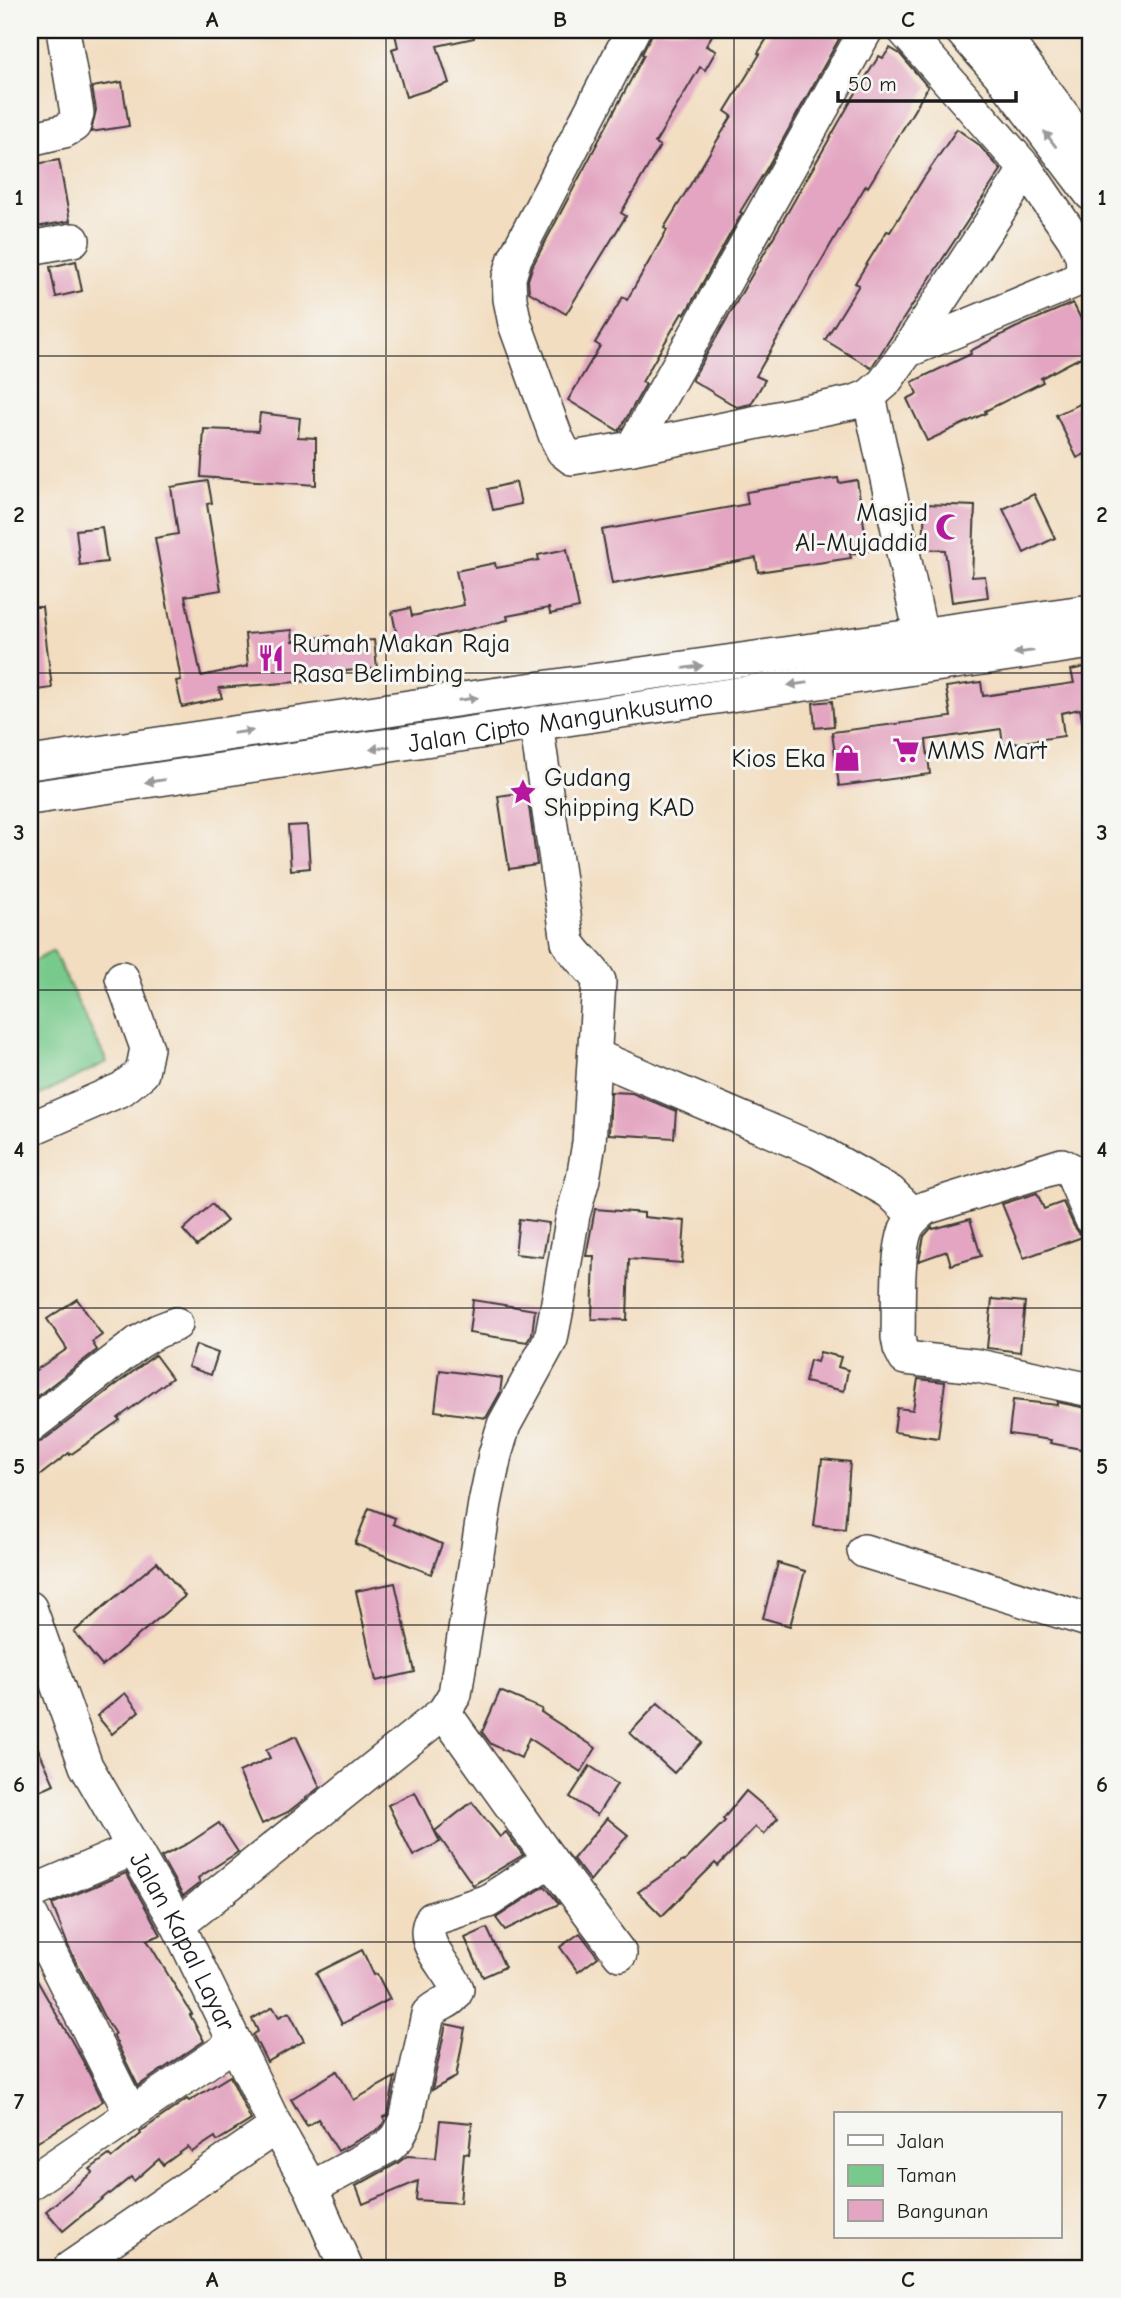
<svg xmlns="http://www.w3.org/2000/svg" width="1121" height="2298" font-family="'Comic Neue',sans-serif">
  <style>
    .green { fill: #78ca8c; stroke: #4a7354; stroke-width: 2 }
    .building { fill: #e3a5c1 }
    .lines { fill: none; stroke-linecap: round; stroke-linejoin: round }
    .minor-casing { stroke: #3c3935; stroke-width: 36 }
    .minor { stroke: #fff; stroke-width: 33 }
    .oneway { fill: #999 }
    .grid { fill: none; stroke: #1c1c1c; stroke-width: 2; stroke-opacity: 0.55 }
    .labels { text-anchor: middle; stroke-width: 6; stroke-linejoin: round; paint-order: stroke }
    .poi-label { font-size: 26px; fill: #1c1c1c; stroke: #f6f6f2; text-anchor: start }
    .street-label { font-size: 26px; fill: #1c1c1c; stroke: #f6f6f2 }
    .neatline { fill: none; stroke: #1c1c1c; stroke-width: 2.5 }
    .grid-label { font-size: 23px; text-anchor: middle; font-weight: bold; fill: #1c1c1c }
  </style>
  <rect width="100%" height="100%" fill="#f6f6f2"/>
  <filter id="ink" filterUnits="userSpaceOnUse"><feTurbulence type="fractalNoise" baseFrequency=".0143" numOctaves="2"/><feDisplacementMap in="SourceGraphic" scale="14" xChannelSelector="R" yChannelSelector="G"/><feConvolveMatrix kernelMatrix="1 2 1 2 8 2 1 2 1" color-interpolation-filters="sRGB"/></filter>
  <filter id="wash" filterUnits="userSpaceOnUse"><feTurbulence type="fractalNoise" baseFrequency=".00686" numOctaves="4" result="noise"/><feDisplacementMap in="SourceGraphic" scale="28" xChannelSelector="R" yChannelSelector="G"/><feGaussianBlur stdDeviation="1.57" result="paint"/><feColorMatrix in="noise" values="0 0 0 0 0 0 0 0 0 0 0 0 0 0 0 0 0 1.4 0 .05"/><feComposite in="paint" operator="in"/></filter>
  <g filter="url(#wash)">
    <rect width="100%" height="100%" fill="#f2ddc0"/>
    <polygon class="green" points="53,951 107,1062 30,1100 30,963"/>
    <g id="blocks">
      <g class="building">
        <polygon points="394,30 473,30 474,38 437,46 449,83 406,97 392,49 398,47"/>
        <polygon points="654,30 715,30 706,46 716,51 705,70 700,67 655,143 660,146 621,213 626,216 566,314 529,292 528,280 533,265 644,55 642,54"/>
        <polygon points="772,30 824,30 839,39 767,168 740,212 742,213 685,314 682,313 642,382 646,384 619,431 568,400 600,346 595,343 623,297 627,300 667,230 664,228 732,116 725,111 760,54 758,53"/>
        <polygon points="890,48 900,54 928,87 868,187 866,185 831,244 756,376 765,380 751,404 737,407 692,380 851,101 879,56 883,58"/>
        <polygon points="122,82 129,126 91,132 96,110 92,87"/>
        <polygon points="957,129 978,144 1001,170 871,368 825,340 859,285 855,283 887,231 890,232 923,179"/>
        <polygon points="59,160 70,221 30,228 30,165"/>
        <polygon points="76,261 82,291 56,297 50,267"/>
        <polygon points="1073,303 1091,339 1091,352 1041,378 1043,382 985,411 986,413 927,441 907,399 917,394 912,382 971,354 970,351 1015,328"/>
        <polygon points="1086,401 1091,413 1091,451 1077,458 1056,415"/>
        <polygon points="260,413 300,418 298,437 316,438 316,485 201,477 204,429 258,431"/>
        <polygon points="838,478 839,483 857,480 868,551 850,554 851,558 758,572 756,558 612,584 602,530 748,504 746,492"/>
        <polygon points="208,481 212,503 207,504 221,590 185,596 201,676 248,666 245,634 292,630 293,641 330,636 331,643 374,640 377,668 335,672 336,677 310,681 219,688 222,698 182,707 176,681 181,680 155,538 178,534 171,487"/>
        <polygon points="516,482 521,504 493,510 488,489"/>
        <polygon points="1034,494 1055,538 1024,553 1003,509"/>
        <polygon points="925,504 975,506 972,577 985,576 988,597 952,602 945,550 923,549"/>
        <polygon points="102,527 107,562 80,565 76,530"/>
        <polygon points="567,549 579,608 550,614 549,608 507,616 508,620 399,646 392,612 410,608 412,616 464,605 456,571 495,563 496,568 539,560 538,555"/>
        <polygon points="30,607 42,607 52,688 30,691"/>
        <polygon points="1089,666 1091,677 1091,723 1083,724 1080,709 1061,713 1064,736 1003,745 1001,729 926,740 930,774 839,786 832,732 951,717 946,687 981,682 983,696 1074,683 1071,670"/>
        <polygon points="832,701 834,726 815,728 813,703"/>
        <polygon points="527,792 537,865 509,869 498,796"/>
        <polygon points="307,825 310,868 291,870 288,826"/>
        <polygon points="611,1092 632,1093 676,1111 674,1138 609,1134"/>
        <polygon points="1037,1193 1044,1209 1063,1202 1074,1226 1079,1233 1085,1236 1024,1258 1002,1204"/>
        <polygon points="212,1204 227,1221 197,1246 183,1230"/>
        <polygon points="595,1209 644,1213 644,1217 685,1221 682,1263 629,1259 627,1320 592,1319 594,1256 586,1256"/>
        <polygon points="519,1219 549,1223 543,1257 515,1254"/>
        <polygon points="970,1219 981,1256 951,1265 947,1251 919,1261 924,1236 932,1227 933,1229"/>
        <polygon points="77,1299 102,1335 92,1342 97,1350 30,1402 30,1374 67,1349 47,1319"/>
        <polygon points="992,1299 1025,1302 1020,1352 987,1348"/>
        <polygon points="473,1300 535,1310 532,1334 527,1342 469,1333"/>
        <polygon points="196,1345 218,1353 211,1375 188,1367"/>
        <polygon points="820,1352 841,1357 838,1367 848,1370 844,1391 805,1382 810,1360 817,1362"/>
        <polygon points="155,1355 172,1378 118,1418 120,1420 70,1455 69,1453 30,1483 30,1445 42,1441"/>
        <polygon points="440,1370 502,1378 500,1393 486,1418 435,1411"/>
        <polygon points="918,1379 945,1382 938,1438 894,1432 897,1408 913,1410"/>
        <polygon points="1013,1400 1057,1405 1057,1402 1091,1409 1091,1451 1050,1443 1051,1440 1009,1434"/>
        <polygon points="822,1459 850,1462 845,1529 814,1526"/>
        <polygon points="369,1508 395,1518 393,1524 442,1544 431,1574 355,1544"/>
        <polygon points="157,1562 185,1596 102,1666 74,1632"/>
        <polygon points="778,1563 805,1571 790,1626 763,1618"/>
        <polygon points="395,1583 415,1672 376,1681 356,1591"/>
        <polygon points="500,1691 542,1709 541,1712 596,1748 581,1772 529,1738 521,1758 491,1744 482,1732"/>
        <polygon points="125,1693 139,1711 112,1734 97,1716"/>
        <polygon points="658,1703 702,1742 674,1773 630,1733"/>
        <polygon points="30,1731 54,1784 30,1795"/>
        <polygon points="296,1736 320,1787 288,1812 262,1824 239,1772 270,1758 266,1750"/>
        <polygon points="590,1766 617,1784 597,1815 570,1797"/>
        <polygon points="746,1791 778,1818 764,1834 755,1827 718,1866 715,1863 662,1916 638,1892 683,1861 684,1862 725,1821 723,1819"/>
        <polygon points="415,1792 440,1842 413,1856 388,1805"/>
        <polygon points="472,1802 500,1837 506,1832 523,1855 473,1885 435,1831"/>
        <polygon points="607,1818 628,1835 590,1881 573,1859"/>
        <polygon points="219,1823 238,1852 198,1878 200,1883 183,1896 161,1857 189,1843"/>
        <polygon points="126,1873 161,1935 147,1940 192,2014 190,2015 204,2041 138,2086 113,2035 115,2034 103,2015 69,1948 52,1904"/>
        <polygon points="545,1886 559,1904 505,1930 496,1918"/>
        <polygon points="487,1928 505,1967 483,1977 465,1938"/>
        <polygon points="580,1933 598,1957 578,1972 560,1947"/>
        <polygon points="362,1950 374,1975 377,1974 390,1999 342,2024 316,1973"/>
        <polygon points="30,1968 83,2061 103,2101 36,2143 30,2131"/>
        <polygon points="273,2007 279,2017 289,2012 304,2041 267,2062 253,2035 258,2031 252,2019"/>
        <polygon points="446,2024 465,2028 456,2077 432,2090"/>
        <polygon points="337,2071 354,2100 395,2077 388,2115 383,2117 385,2120 382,2126 377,2130 338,2151 318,2119 307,2126 291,2099"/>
        <polygon points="230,2076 251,2120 217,2141 215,2137 192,2152 188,2147 163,2165 159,2159 134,2181 131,2177 110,2194 109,2193 63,2231 46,2211 93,2172 90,2169 109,2155 112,2158 141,2134 140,2132 187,2099 189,2101"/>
        <polygon points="440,2120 472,2123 469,2154 464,2153 460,2203 416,2200 418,2181 363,2204 356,2186 398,2163 407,2156 436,2158"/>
      </g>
    </g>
  </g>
  <g filter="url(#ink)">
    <use href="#blocks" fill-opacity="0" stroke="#3c3935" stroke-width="2"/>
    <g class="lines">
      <defs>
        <g id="minor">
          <polyline points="633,30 515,258 509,278 510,299 515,324 556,437 563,451 572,458 632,448 855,402 869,396 884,383 907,351 1077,280 1083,268 1082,255 1074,239 1026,169 904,30"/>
          <polyline points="961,30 999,73 1091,194"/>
          <polyline points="999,30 1091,153"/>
          <polyline points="30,139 64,131 74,125 77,113 63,30"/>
          <polyline points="30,248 73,240"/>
          <polyline points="907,351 1026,169"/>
          <polyline points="869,396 921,635"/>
          <polyline points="632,448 866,30"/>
          <polyline points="30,763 463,699 1091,611"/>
          <path id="s1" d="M30 798C384 749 737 692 1091 642"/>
          <polyline points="595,1056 818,1151 890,1192 915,1216"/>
          <polyline points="30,1129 122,1089 142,1073 147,1048 122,978"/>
          <path d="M1091 1218 1070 1169 1062 1165 925 1208C918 1214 910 1220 906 1229 896 1256 899 1307 898 1337L900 1348 905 1358 978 1366 1091 1390"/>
          <polyline points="30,1426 139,1342 158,1331 176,1324"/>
          <polyline points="864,1551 1091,1621"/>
          <path id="s2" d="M30 1608 86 1766 178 1925 276 2127 311 2188 346 2268"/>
          <polyline points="444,1712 550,1860 620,1954"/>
          <polyline points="30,1893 133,1849"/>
          <polyline points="30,1913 131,2114"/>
          <path d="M178 1925 444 1712 455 1694 485 1503 495 1455 504 1425 551 1339 557 1308 573 1215 583 1179 589 1143 599 981C591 966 576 957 568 942L536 723"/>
          <polyline points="30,2183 235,2043"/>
          <path d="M311 2188 389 2146 398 2137 406 2121 428 2014C437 2003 453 2004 457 1989 449 1967 417 1943 432 1919L488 1901 550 1860"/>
          <polyline points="70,2268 276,2127"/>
        </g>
      </defs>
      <use href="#minor" class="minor-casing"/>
      <use href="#minor" class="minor"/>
    </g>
    <defs><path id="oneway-solid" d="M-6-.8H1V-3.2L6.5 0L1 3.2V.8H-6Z" transform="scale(1.75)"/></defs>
    <g class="oneway">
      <use href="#oneway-solid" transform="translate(1050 139) rotate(-127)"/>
      <use href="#oneway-solid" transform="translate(1024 652) rotate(172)"/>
      <use href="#oneway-solid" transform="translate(693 667) rotate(-8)"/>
      <use href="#oneway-solid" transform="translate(798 684) rotate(172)"/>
      <use href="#oneway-solid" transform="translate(468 699) rotate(-8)"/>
      <use href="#oneway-solid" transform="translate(243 732) rotate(-8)"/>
      <use href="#oneway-solid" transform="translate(380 748) rotate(171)"/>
      <use href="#oneway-solid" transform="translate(155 781) rotate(172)"/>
    </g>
  </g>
  <path class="grid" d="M386 30V2268M734 30V2268M30 356H1091M30 673H1091M30 990H1091M30 1308H1091M30 1625H1091M30 1942H1091"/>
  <defs>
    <symbol id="mosque-bare" viewBox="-9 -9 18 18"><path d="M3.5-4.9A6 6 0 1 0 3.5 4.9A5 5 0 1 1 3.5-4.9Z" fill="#b5179e" stroke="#f6f6f2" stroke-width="2.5" paint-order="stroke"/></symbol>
    <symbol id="restaurant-bare" viewBox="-9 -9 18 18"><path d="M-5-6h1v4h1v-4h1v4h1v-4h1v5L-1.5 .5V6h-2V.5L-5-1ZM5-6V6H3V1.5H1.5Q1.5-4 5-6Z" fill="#b5179e" stroke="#f6f6f2" stroke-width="2.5" paint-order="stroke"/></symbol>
    <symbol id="supermarket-bare" viewBox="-9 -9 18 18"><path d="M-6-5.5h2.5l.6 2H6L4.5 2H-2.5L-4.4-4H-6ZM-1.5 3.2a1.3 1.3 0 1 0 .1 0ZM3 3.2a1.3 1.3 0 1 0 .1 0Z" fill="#b5179e" stroke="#f6f6f2" stroke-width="2.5" paint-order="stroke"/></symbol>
    <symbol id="shop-bare" viewBox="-9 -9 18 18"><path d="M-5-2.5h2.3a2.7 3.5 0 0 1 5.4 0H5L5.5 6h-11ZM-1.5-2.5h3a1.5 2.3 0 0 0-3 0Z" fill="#b5179e" stroke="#f6f6f2" stroke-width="2.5" paint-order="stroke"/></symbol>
    <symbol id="sight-bare" viewBox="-9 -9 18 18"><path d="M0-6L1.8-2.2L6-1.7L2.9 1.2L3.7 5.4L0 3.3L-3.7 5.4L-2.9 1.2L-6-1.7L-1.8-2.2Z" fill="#b5179e" stroke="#f6f6f2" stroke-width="2.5" paint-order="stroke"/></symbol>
  </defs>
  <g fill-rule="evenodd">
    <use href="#mosque-bare" x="930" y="508" width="38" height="38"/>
    <use href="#restaurant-bare" x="252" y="639" width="38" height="38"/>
    <use href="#supermarket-bare" x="887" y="731" width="38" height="38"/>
    <use href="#shop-bare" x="828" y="739" width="38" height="38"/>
    <use href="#sight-bare" x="504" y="773" width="38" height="38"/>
  </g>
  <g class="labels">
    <g class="poi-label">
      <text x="928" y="521" text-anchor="end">Masjid<tspan x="928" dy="30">Al-Mujaddid</tspan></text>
      <text x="292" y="652">Rumah Makan Raja<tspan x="292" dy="30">Rasa Belimbing</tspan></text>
      <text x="927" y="759">MMS Mart</text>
      <text x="826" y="767" text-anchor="end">Kios Eka</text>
      <text x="544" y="786">Gudang<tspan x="544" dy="30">Shipping KAD</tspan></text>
    </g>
    <g class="street-label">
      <text dy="9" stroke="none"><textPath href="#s1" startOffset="536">Jalan Cipto Mangunkusumo</textPath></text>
      <text dy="9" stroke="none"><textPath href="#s2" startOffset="368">Jalan Kapal Layar</textPath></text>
    </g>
  </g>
  <rect width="1121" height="2298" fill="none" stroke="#f6f6f2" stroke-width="77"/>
  <rect x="834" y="2112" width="228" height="126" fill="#f6f6f2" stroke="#9f9f9c" stroke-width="2"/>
  <rect x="848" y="2135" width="35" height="10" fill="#ffffff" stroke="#9f9f9c" stroke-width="2"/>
  <text x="897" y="2148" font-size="21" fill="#1c1c1c">Jalan</text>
  <rect x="848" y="2165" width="35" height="21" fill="#78ca8c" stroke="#9f9f9c" stroke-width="2"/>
  <text x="897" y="2182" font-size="21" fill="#1c1c1c">Taman</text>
  <rect x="848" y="2200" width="35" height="21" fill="#e3a5c1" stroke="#9f9f9c" stroke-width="2"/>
  <text x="897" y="2218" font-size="21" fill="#1c1c1c">Bangunan</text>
  <path d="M838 91v10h178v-10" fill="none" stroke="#1c1c1c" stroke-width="3.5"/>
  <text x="848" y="91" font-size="21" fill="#1c1c1c" stroke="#f6f6f2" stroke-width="5" paint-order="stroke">50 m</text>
  <rect x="38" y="38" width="1044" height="2222" class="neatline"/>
  <g class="grid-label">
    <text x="212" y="27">A</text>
    <text x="560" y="27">B</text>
    <text x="908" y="27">C</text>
    <text x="19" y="205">1</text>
    <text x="1102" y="205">1</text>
    <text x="19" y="522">2</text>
    <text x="1102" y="522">2</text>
    <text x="19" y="840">3</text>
    <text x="1102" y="840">3</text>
    <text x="19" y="1157">4</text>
    <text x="1102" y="1157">4</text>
    <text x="19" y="1474">5</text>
    <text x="1102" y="1474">5</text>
    <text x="19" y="1792">6</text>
    <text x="1102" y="1792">6</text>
    <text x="19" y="2109">7</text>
    <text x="1102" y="2109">7</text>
    <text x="212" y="2287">A</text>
    <text x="560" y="2287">B</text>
    <text x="908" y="2287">C</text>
  </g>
</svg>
